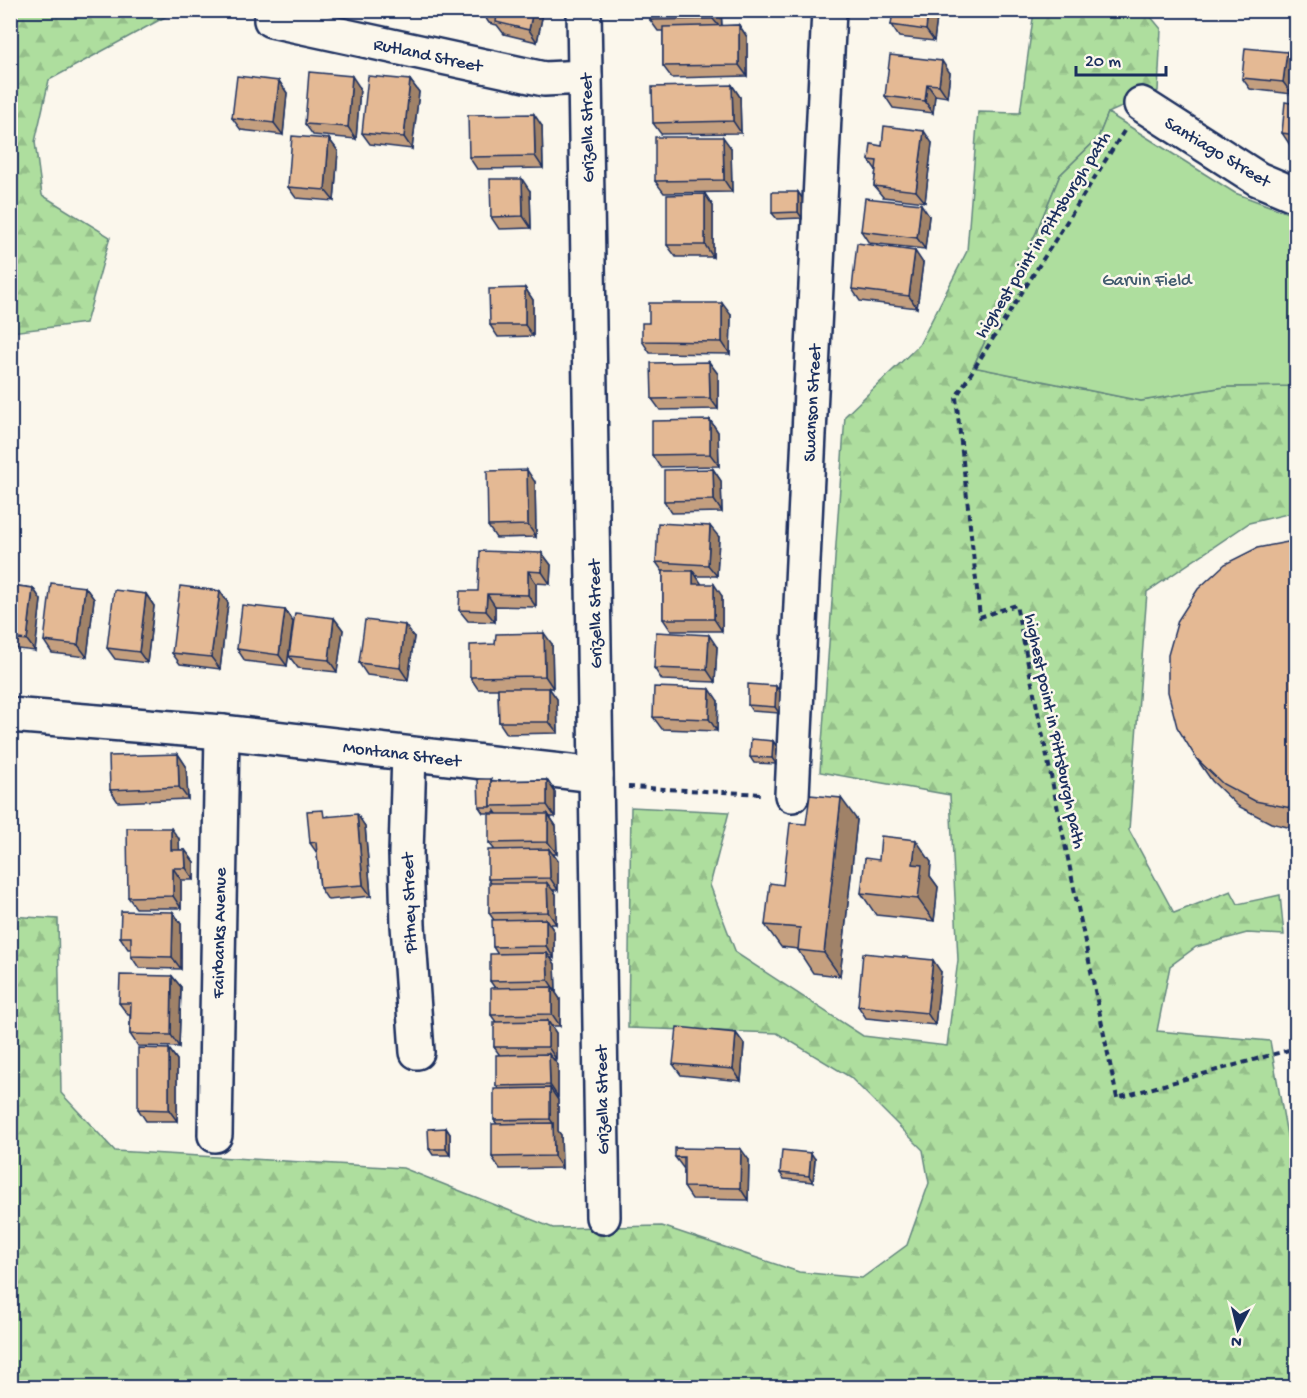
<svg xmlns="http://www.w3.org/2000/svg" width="1307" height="1398" font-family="'Gochi Hand',sans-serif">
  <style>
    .forest { fill: url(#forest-firs); stroke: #64867e; stroke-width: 1.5 }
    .park { fill: #aede9e; stroke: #64867e; stroke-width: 1.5 }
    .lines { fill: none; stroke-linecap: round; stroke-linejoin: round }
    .minor-casing { stroke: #1b2f5e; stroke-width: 38 }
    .path { stroke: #1b2f5e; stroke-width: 4; stroke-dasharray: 6 4.5; stroke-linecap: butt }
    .minor { stroke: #fbf7ec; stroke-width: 33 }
    .wall { fill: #c49f7f; stroke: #1b2f5e; stroke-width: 1.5 }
    .shaded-wall { fill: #a08268; stroke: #1b2f5e; stroke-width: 1.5 }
    .building { fill: #e4b994; stroke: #1b2f5e; stroke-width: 1.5 }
    .labels { text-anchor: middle; stroke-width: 5; stroke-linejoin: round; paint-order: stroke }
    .street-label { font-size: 18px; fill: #1b2f5e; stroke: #fbf7ec }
    .park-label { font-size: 18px; fill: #405b6e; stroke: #fbf7ec }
  </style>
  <defs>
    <pattern id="forest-firs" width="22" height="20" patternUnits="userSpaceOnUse" patternTransform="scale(1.5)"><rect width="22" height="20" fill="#aede9e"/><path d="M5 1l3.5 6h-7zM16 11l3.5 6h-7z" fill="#95bf8a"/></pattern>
  </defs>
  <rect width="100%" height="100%" fill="#fbf7ec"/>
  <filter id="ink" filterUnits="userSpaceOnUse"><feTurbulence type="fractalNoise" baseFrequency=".0167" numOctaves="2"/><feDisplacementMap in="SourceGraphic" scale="12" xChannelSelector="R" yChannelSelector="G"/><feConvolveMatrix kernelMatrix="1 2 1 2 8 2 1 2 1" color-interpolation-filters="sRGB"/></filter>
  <g filter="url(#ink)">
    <g class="forest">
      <polygon points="10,11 176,11 49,80 35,142 42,195 110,237 86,323 11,332"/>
      <polygon points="1034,11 1146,11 1161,29 1158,91 1108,113 1098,138 1060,175 1036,233 973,367 1141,401 1224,387 1296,386 1296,512 1249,523 1147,592 1129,830 1174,913 1231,891 1238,904 1280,895 1284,935 1247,933 1196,947 1170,966 1157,1031 1270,1041 1292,1163 1296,1170 1296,1387 11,1387 10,916 58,919 61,1093 115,1151 403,1168 553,1228 662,1226 799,1272 862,1278 907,1245 929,1183 923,1150 850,1077 777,1033 628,1028 631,807 729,812 710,885 736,953 863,1036 947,1046 958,960 950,795 820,772 845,416 919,345 967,251 978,112 1020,113"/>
    </g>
    <polygon class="park" points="1108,113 1235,193 1296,216 1296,386 1224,387 1141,401 973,367 1036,233 1060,175 1098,138"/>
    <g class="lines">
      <defs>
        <g id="minor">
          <polyline points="584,10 603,1217"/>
          <polyline points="271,20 544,79 585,77"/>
          <polyline points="1141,104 1258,179 1296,195"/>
          <polyline points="10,715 222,732 596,775"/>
          <polyline points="409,754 406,853 408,925 417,1052"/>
          <polyline points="792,795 829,10"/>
          <polyline points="215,1135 222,732"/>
        </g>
      </defs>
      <use href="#minor" class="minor-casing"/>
      <g class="path">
        <polyline points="1124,131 956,397 980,617 1016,605 1117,1098 1296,1048"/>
        <polyline points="628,787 762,794"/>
      </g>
      <use href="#minor" class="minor"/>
    </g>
    <g class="wall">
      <polygon points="721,10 722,26 739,25 747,37 747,76 672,78 663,66 663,31 658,31 650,20"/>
      <polygon points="938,10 934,41 899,37 891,25"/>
      <polygon points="481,11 542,18 537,42 504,34 497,25 489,23"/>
      <polygon points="1287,52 1295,64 1292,94 1250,89 1242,78"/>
      <polygon points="950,73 947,97 935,95 933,113 893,108 885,96"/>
      <polygon points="410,80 419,92 412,149 370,144 362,133"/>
      <polygon points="279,81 287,93 283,135 241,130 232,118"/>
      <polygon points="732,85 740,97 741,133 661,134 653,123"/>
      <polygon points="360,88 356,139 313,135 305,124"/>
      <polygon points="1296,104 1296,145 1290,145 1282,133"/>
      <polygon points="542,126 543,168 477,169 469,157"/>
      <polygon points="329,139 338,151 334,201 296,198 288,187"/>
      <polygon points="932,143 925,202 883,197 874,186 876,170 869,160 882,146"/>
      <polygon points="731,148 732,192 664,193 655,181"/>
      <polygon points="530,191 531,228 499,229 491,217"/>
      <polygon points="798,192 802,198 802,218 777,219 772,213"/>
      <polygon points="705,194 713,206 713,257 676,257 667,245"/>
      <polygon points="929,216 925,249 869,243 861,231"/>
      <polygon points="923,263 917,308 860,301 852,289"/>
      <polygon points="525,288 533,300 533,336 498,337 490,325"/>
      <polygon points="731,315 730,354 650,353 642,341"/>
      <polygon points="709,362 718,374 718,409 660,410 652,399"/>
      <polygon points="710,420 718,432 719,466 660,467 652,455"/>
      <polygon points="713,469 721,481 722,512 672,513 664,501"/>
      <polygon points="535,482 536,537 496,538 488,526"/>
      <polygon points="719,537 717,576 696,576 701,584 722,596 722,631 671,631 663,619 663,572 656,562"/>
      <polygon points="1296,541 1296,829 1271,823 1238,806 1212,781 1196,758"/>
      <polygon points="542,553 551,565 550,584 536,583 536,607 495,606 495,622 468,621 459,610 478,591"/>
      <polygon points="10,585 33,588 41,600 35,651 10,648"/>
      <polygon points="85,587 94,599 87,657 52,653 44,641"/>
      <polygon points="220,591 228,603 220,669 180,664 172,653"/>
      <polygon points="146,594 154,606 147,663 115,659 107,648"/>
      <polygon points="285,610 293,622 287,666 245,661 237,649"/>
      <polygon points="334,618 343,630 337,672 298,668 289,656"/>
      <polygon points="414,637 408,680 367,675 359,663"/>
      <polygon points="552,644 553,688 549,688 557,699 558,733 507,734 499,722 498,689 478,689 470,677"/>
      <polygon points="717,647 715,682 662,680 654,668"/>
      <polygon points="780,692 779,713 752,711 748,705"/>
      <polygon points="718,701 717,731 662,729 653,717"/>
      <polygon points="773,741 777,747 776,764 754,763 750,757"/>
      <polygon points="178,754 186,766 188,799 118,802 110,790"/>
      <polygon points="491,779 492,781 547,780 555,792 555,817 550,817 556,826 557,854 553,854 558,861 558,890 553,890 556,894 556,924 549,924 554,931 554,958 551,958 555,964 556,992 555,992 560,999 560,1026 551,1026 556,1033 556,1059 553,1059 558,1065 558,1097 556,1097 558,1100 558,1131 561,1135 562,1168 500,1169 492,1157 497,1124 494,1120 498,1088 496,1086 499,1054 494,1047 496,1022 491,1015 495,988 490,981 497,953 493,947 494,920 489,913 491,883 488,879 494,849 489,843 497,814 495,811 495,813 483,813 479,807"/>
      <polygon points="328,816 365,826 371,896 328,900 320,888 317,853 310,843"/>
      <polygon points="857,820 840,976 813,973 798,950 798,949 781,947 765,925 783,885 806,824"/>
      <polygon points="179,839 179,850 185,850 194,862 194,880 181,880 181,908 136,908 128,897"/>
      <polygon points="879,860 931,862 930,876 938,887 934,921 876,915 861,893"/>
      <polygon points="173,912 181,924 181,969 139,968 131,956 131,949 128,949 120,937"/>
      <polygon points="941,972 935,1025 866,1018 858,1006"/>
      <polygon points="172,976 181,987 179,1047 138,1046 130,1034 130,1015 128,1015 119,1003"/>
      <polygon points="736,1033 744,1044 741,1081 681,1075 673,1064"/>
      <polygon points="169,1049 177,1060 177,1121 146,1121 138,1109"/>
      <polygon points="446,1128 450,1134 450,1155 433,1155 429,1149"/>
      <polygon points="675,1157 749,1160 748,1200 692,1199 684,1187 684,1169"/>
      <polygon points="815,1159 813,1182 784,1179 780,1173"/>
    </g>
    <g class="shaded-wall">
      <polygon points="533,10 537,10 542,18 537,42 529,30"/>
      <polygon points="713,10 721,10 722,30 713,19"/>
      <polygon points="928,10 938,10 934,41 926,30"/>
      <polygon points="739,25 747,37 747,76 739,65"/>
      <polygon points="1287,52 1295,64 1292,94 1283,82"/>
      <polygon points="942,61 950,73 947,97 939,85"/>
      <polygon points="352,76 360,88 356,139 348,127"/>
      <polygon points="410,80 419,92 412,149 404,137"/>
      <polygon points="279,81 287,93 283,135 274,123"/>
      <polygon points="927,84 935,95 933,113 925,101"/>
      <polygon points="732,85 740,97 741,133 733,121"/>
      <polygon points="534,114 542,126 543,168 535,156"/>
      <polygon points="924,131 932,143 925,202 916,191"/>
      <polygon points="723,137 731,148 732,192 724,180"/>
      <polygon points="329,139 338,151 334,201 325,190"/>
      <polygon points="522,179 530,191 531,228 523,216"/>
      <polygon points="798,192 802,198 802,218 798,212"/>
      <polygon points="705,194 713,206 713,257 705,245"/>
      <polygon points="921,204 929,216 925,249 917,238"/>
      <polygon points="915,251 923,263 917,308 909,296"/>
      <polygon points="525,288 533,300 533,336 525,325"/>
      <polygon points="722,303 731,315 730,354 722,342"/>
      <polygon points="709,362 718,374 718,409 710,398"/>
      <polygon points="710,420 718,432 719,466 710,454"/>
      <polygon points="713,469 721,481 722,512 714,500"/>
      <polygon points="527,470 535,482 536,537 528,525"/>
      <polygon points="710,526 719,537 717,576 708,565"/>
      <polygon points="542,553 551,565 550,584 542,572"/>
      <polygon points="528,571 536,583 536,607 528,595"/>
      <polygon points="693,571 701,583 701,596 693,584"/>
      <polygon points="714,584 722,596 722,631 714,619"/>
      <polygon points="85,587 94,599 87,657 78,645"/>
      <polygon points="33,588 41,600 35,651 27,640"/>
      <polygon points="220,591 228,603 220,669 211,657"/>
      <polygon points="146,594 154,606 147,663 139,652"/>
      <polygon points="487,594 495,606 495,622 486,611"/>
      <polygon points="285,610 293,622 287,666 279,655"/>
      <polygon points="334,618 343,630 337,672 329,660"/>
      <polygon points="405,625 414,637 408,680 400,668"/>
      <polygon points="544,633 552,644 553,688 545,676"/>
      <polygon points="709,635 717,647 715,682 707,670"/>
      <polygon points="776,686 780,692 779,713 775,707"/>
      <polygon points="549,688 557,699 558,733 549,722"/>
      <polygon points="710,689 718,701 717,731 709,719"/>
      <polygon points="773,741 777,747 776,764 772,758"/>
      <polygon points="178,754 186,766 188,799 179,787"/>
      <polygon points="547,780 555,792 555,817 547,805"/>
      <polygon points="841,798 857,820 840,976 824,953"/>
      <polygon points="357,814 365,826 371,896 363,885"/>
      <polygon points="548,814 556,826 557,854 548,842"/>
      <polygon points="171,828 179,839 180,862 171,850"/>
      <polygon points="916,840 931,862 930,876 938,887 934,921 918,899 913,864"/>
      <polygon points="549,849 558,861 558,890 550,878"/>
      <polygon points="185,850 194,862 194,880 186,868"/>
      <polygon points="173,868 181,880 181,908 173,896"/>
      <polygon points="547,883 556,894 556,924 548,912"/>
      <polygon points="173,912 181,924 181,969 172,957"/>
      <polygon points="546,919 554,931 554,958 546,946"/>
      <polygon points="547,953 555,964 556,992 548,980"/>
      <polygon points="933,960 941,972 935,1025 927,1013"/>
      <polygon points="172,976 181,987 179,1047 171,1035"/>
      <polygon points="552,987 560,999 560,1026 552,1014"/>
      <polygon points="548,1021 556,1033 556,1059 548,1047"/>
      <polygon points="736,1033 744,1044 741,1081 733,1069"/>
      <polygon points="169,1049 177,1060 177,1121 169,1110"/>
      <polygon points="549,1054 558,1065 558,1097 550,1085"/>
      <polygon points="550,1088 558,1100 558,1131 561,1135 562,1168 554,1156 553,1123 550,1119"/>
      <polygon points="446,1128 450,1134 450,1155 446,1149"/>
      <polygon points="741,1149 749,1160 748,1200 740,1188"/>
      <polygon points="811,1153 815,1159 813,1182 809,1176"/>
    </g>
    <g class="building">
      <polygon points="481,10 533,10 529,30 496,22 497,15 481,11"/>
      <polygon points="650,10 713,10 713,19 650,20"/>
      <polygon points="893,10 928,10 926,30 891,25"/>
      <polygon points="739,25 739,65 663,66 663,27"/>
      <polygon points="1245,48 1287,52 1283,82 1242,78"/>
      <polygon points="890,55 942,61 939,85 927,84 925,101 885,96"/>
      <polygon points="309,72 352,76 348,127 305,124"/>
      <polygon points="237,76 279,81 274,123 232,118"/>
      <polygon points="368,76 410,80 404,137 362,133"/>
      <polygon points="732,85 733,121 653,123 652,87"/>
      <polygon points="1285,102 1296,104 1296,135 1282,133"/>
      <polygon points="534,114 535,156 469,157 468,115"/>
      <polygon points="884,126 924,131 916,191 874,186 877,161 869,160 871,144 882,146"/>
      <polygon points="292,136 329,139 325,190 288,187"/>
      <polygon points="655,137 723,137 724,180 655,181"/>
      <polygon points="490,179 522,179 523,216 491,217"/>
      <polygon points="772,192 798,192 798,212 772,213"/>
      <polygon points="705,194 705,245 667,245 667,195"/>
      <polygon points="865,198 921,204 917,238 861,231"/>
      <polygon points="857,243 915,251 909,296 852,289"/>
      <polygon points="525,288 525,325 490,325 489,289"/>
      <polygon points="649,303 722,303 722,342 642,341 642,323 649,323"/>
      <polygon points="709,362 710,398 652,399 651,363"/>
      <polygon points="710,420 710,454 652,455 652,421"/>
      <polygon points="713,469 714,500 664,501 664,470"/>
      <polygon points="527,470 528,525 488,526 487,471"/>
      <polygon points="658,523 710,526 708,565 656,562"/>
      <polygon points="1293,541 1296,541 1296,808 1291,808 1255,801 1223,784 1196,758 1177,727 1168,692 1168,655 1178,620 1198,589 1225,564 1257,548"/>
      <polygon points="480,551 542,553 542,572 528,571 528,595 487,594 486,611 459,610 460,591 478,591"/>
      <polygon points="663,571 693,571 693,584 714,584 714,619 663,619"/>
      <polygon points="51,583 85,587 78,645 44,641"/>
      <polygon points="10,585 33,588 27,640 10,638"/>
      <polygon points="180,586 220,591 211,657 172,653"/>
      <polygon points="114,590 146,594 139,652 107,648"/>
      <polygon points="242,605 285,610 279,655 237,649"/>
      <polygon points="295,613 334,618 329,660 289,656"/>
      <polygon points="365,620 405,625 400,668 359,663"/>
      <polygon points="656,632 709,635 707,670 654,668"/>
      <polygon points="544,633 545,676 470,677 470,645 495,644 496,634"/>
      <polygon points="748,684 776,686 775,707 748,705"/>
      <polygon points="654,687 710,689 709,719 653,717"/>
      <polygon points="498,688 549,688 549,722 499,722"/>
      <polygon points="751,739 773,741 772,758 750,757"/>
      <polygon points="178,754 179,787 110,790 109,756"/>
      <polygon points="478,779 491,779 491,807 479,807"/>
      <polygon points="547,780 547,805 491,806 491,781"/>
      <polygon points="810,795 841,798 824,953 798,950 800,928 765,925 770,883 783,885 790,823 806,824"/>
      <polygon points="323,810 324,817 357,814 363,885 320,888 316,842 310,843 307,811"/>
      <polygon points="489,814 548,814 548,842 489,843"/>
      <polygon points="127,828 171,828 171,850 185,850 186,868 173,868 173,896 128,897"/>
      <polygon points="881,836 916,840 913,864 922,865 918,899 861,893 865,858 879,860"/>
      <polygon points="549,849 550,878 488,879 488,850"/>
      <polygon points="489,883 547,883 548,912 489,913"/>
      <polygon points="121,911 173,912 172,957 131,956 131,937 120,937"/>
      <polygon points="546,919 546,946 493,947 492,920"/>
      <polygon points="547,953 548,980 490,981 490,954"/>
      <polygon points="863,953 933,960 927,1013 858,1006"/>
      <polygon points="120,975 172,976 171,1035 130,1034 131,1003 119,1003"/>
      <polygon points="552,987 552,1014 491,1015 491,988"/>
      <polygon points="548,1021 548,1047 494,1047 494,1022"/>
      <polygon points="677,1027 736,1033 733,1069 673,1064"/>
      <polygon points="138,1048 169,1049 169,1110 138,1109"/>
      <polygon points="549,1054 550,1085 496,1086 496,1055"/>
      <polygon points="550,1088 550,1119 494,1120 494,1089"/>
      <polygon points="553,1123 554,1156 492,1157 492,1124"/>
      <polygon points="446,1128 446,1149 429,1149 428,1129"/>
      <polygon points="675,1148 741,1149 740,1188 684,1187 684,1157 675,1157"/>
      <polygon points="782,1150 811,1153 809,1176 780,1173"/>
    </g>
  </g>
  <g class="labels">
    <g class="street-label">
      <text transform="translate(428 54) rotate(12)" y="6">Rutland Street</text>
      <text transform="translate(586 128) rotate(-91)" y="6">Grizella Street</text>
      <text transform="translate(1218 151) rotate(31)" y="6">Santiago Street</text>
      <text transform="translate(1042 234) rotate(-58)" y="6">highest point in Pittsburgh path</text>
      <text transform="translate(811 403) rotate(-87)" y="6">Swanson Street</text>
      <text transform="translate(594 614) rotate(-91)" y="6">Grizella Street</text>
      <text transform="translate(1056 731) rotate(78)" y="6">highest point in Pittsburgh path</text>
      <text transform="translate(402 753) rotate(7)" y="6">Montana Street</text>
      <text transform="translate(408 903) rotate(-92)" y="6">Pitney Street</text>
      <text transform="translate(218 933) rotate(-89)" y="6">Fairbanks Avenue</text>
      <text transform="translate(601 1100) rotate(-91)" y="6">Grizella Street</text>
    </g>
    <g class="park-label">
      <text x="1147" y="285">Garvin Field</text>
    </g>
  </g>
  <rect width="1307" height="1398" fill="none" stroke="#fbf7ec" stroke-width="36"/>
  <rect x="18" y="18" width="1271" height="1362" fill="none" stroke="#1b2f5e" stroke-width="2" filter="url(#ink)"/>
  <g transform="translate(1238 1329) rotate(187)" stroke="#fbf7ec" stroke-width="4.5" paint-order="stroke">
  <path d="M0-4.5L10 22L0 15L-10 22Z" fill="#1b2f5e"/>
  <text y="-9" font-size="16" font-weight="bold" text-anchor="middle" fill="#1b2f5e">N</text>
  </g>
  <path d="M1076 66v9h90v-9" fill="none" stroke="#1b2f5e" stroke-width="3"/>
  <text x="1085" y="66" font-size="18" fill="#1b2f5e" stroke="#fbf7ec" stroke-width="4.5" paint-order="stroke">20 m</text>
</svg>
